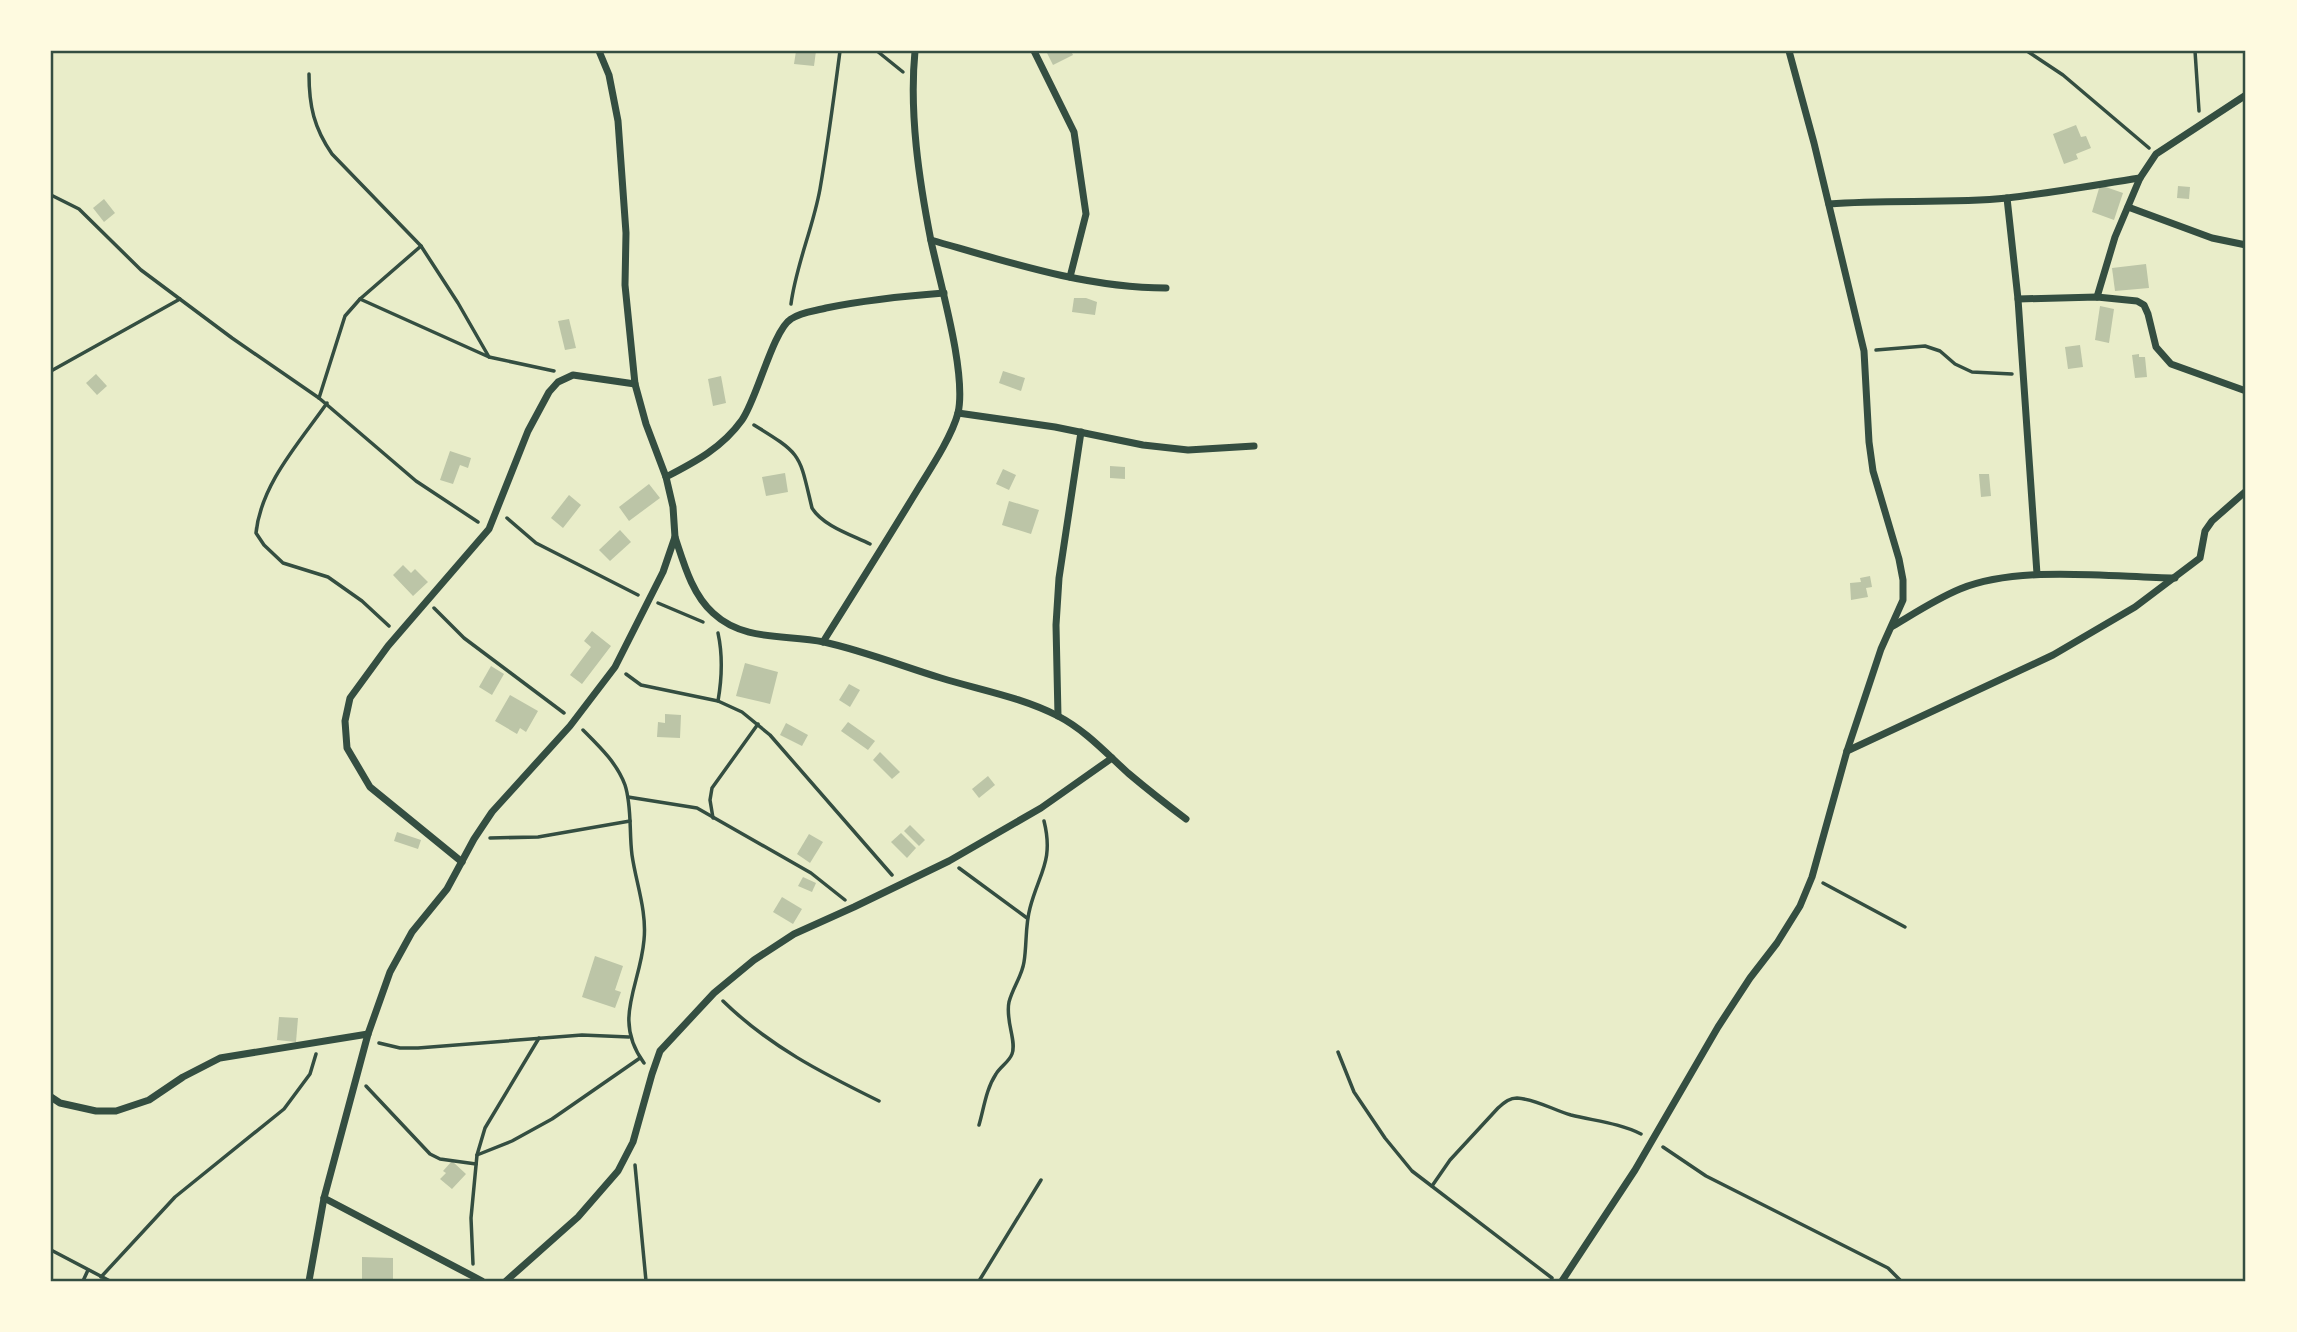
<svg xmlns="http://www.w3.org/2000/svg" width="2297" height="1332" font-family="'Roboto Condensed',sans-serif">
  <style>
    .building { fill: #bcc5a7 }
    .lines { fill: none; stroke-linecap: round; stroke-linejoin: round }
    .path { stroke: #344e41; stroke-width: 3.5 }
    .minor { stroke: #344e41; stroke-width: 7 }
    .neatline { fill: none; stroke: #344e41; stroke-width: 2.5 }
  </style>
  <rect width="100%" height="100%" fill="#e9edc9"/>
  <g class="building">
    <polygon points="796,51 816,51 814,66 794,64"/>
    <polygon points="1046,51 1071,51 1073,55 1053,65"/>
    <polygon points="2076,125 2081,137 2086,136 2091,148 2076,154 2078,159 2064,164 2053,134"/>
    <polygon points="2100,185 2123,193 2114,220 2092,212"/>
    <polygon points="2178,186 2190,187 2189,199 2177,198"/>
    <polygon points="104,199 115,213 104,222 93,208"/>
    <polygon points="2146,264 2149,288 2115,291 2112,268"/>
    <polygon points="1074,298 1086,298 1097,302 1095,315 1072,312"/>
    <polygon points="2100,306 2114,309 2109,343 2095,340"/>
    <polygon points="569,319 576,348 565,350 558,321"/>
    <polygon points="2080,345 2083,367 2068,369 2065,347"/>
    <polygon points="2139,354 2139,357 2145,357 2147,377 2135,378 2132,355"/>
    <polygon points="1003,371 1025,378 1021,391 999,383"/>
    <polygon points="96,374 107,386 97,395 86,383"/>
    <polygon points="721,376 726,403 713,406 708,379"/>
    <polygon points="450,451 471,458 468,468 460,465 453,484 440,480"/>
    <polygon points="1110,466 1125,467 1125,479 1110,478"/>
    <polygon points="1003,469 1016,475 1009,490 996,484"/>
    <polygon points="785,473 788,492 766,496 762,477"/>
    <polygon points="1979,474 1989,474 1991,496 1981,497"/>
    <polygon points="649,484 660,498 629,521 619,507"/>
    <polygon points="569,495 581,505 563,528 551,518"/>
    <polygon points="1009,501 1039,510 1031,534 1002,525"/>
    <polygon points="620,530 631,542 610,561 599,550"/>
    <polygon points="403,565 411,573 415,569 428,582 413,596 393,575"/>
    <polygon points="1870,576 1872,587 1866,588 1868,597 1851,600 1850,583 1861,582 1860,578"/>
    <polygon points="592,631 611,646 582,684 570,675 591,647 584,641"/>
    <polygon points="745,663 778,672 770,704 736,696"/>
    <polygon points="491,666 504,674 492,695 479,687"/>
    <polygon points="849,684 860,690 850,707 839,700"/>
    <polygon points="510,695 538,711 526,732 520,728 517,734 495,721"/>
    <polygon points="665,714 681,715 680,738 657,737 658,722 665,723"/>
    <polygon points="848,722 875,741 868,750 841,731"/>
    <polygon points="786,723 808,735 802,746 780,735"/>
    <polygon points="880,752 900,772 892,779 873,760"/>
    <polygon points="988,776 995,785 979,798 972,789"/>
    <polygon points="910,825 925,840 919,846 904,831"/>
    <polygon points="397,832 421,840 418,849 394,841"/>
    <polygon points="901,833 916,848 907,858 891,842"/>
    <polygon points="809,834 823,842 810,863 797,854"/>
    <polygon points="803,877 816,883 812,892 798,886"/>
    <polygon points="782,897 802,909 793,924 773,912"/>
    <polygon points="595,956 623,966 615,990 621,992 615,1008 582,997"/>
    <polygon points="279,1017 298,1018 296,1042 277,1040"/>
    <polygon points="452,1161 466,1174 452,1189 440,1179 446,1173 443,1171"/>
    <polygon points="362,1257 393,1258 393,1280 362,1279"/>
  </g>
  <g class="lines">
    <g class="path">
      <polyline points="877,51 903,72"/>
      <polyline points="2027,51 2063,75 2149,148"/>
      <polyline points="2195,51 2199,111"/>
      <path d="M309 74C309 106 314 128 332 154L421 246 458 303 489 357"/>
      <polyline points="51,195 79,209 141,270 232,338 319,398 416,481 478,522"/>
      <polyline points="360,299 489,357 554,371"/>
      <path d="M791 304C796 265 813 228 820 189 828 143 834 97 840 51"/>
      <polyline points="1876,350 1925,346 1940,351 1955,364 1972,372 2012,374"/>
      <polyline points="51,371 180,299"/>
      <polyline points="319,398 345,316 360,299 421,246"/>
      <path d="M327 403C299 443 261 484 256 533L264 545 283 563 328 577 362 601 389 626"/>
      <path d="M754 425C803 455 799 454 812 508 823 526 852 535 870 544"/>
      <polyline points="507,518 536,543 638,595"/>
      <polyline points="658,603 703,622"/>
      <polyline points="434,608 464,638 564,713"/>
      <polyline points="626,674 641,685 718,701 742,712 770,735 892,875"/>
      <path d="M718 701C722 678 723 656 718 633"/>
      <path d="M583 730C599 746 617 763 625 785 632 806 629 832 632 855 636 883 647 911 644 940 640 987 612 1019 644 1063"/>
      <polyline points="628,797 697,808 811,873 845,900"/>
      <polyline points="713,818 710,800 712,788 758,724"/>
      <polyline points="490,838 538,837 630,821"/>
      <polyline points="959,868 1027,918"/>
      <polyline points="1823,883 1905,927"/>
      <path d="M723 1001C769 1046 822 1073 879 1101"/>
      <polyline points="379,1043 400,1048 418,1048 582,1035 629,1037"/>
      <polyline points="1338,1052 1354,1092 1385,1138 1412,1171 1552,1278"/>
      <polyline points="366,1086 430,1154 440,1159 476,1164"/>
      <path d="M979 1125C984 1108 986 1089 996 1074 1000 1067 1009 1062 1012 1054 1017 1041 1005 1021 1009 1002 1013 987 1022 976 1024 962 1027 944 1025 926 1030 908 1039 873 1054 861 1044 821"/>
      <polyline points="1663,1147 1706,1176 1888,1268 1901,1281"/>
      <polyline points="477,1155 512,1141 552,1119 640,1058"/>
      <polyline points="635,1165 646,1281"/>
      <path d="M1432 1186 1450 1160 1498 1108C1504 1103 1509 1098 1517 1098 1536 1099 1553 1110 1571 1115 1595 1121 1619 1123 1641 1134"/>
      <polyline points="51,1250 110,1281"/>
      <polyline points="473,1264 471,1218 477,1155 485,1128 539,1038"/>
      <polyline points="101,1277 175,1197 284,1109 310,1074 316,1054"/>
      <polyline points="83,1281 88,1270"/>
      <polyline points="979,1281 1041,1180"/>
    </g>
    <g class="minor">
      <polyline points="1034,51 1074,132 1086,214 1070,277"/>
      <polyline points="2007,198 2018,299 2037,574"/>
      <path d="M1829 204C1888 199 1948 204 2007 198 2051 193 2095 185 2140 178"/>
      <polyline points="2128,207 2212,238 2246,245"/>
      <path d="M931 240C1008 262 1086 288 1166 288"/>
      <polyline points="2097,297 2115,237 2140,178 2156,154 2246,95"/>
      <polyline points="2018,299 2097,297 2137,301 2144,305 2148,314 2156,347 2171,364 2246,391"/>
      <polyline points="958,413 1055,427 1143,445 1188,450 1254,446"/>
      <path d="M666 477C695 462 722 448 742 420 757 399 773 330 791 319 801 312 815 311 826 308 865 300 904 296 944 293"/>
      <path d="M675 537C684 564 692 594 713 613 744 642 786 634 824 642 864 651 902 666 941 678 980 690 1021 697 1058 716 1085 730 1106 753 1128 773 1147 789 1166 804 1186 819"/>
      <path d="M1893 626C1915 613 1936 599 1960 589 2019 565 2110 577 2175 578"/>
      <path d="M823 642C855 591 887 540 918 489 931 468 952 436 958 413 967 374 940 283 931 241 919 180 909 113 915 51"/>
      <polyline points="1058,716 1056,625 1059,578 1081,432"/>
      <polyline points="1847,751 2053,655 2135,607 2200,558 2205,531 2212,521 2246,491"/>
      <polyline points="462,862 370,787 347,748 345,721 350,698 388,646 489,529 528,431 549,392 558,382 573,375 635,384"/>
      <polyline points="51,1097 60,1103 96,1111 116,1111 149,1100 183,1077 220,1058 368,1034"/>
      <polyline points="324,1198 482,1281"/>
      <polyline points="309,1281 324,1198 368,1034 390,972 412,932 447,889 474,839 492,812 570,726 615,667 663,572 675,537 673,507 666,477 646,424 635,384 625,285 626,233 618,121 609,75 599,51"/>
      <polyline points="506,1281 578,1217 618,1171 633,1142 652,1074 660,1051 714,993 754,960 794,934 854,907 949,861 1041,808 1112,758"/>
      <polyline points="1562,1281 1635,1170 1718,1027 1750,978 1777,943 1800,906 1812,877 1847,751 1881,649 1903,600 1903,580 1899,559 1873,471 1869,442 1864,351 1814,143 1789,51"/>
    </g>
  </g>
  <rect width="2297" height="1332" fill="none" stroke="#fefae0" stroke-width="105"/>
  <rect x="52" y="52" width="2192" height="1228" class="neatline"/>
</svg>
